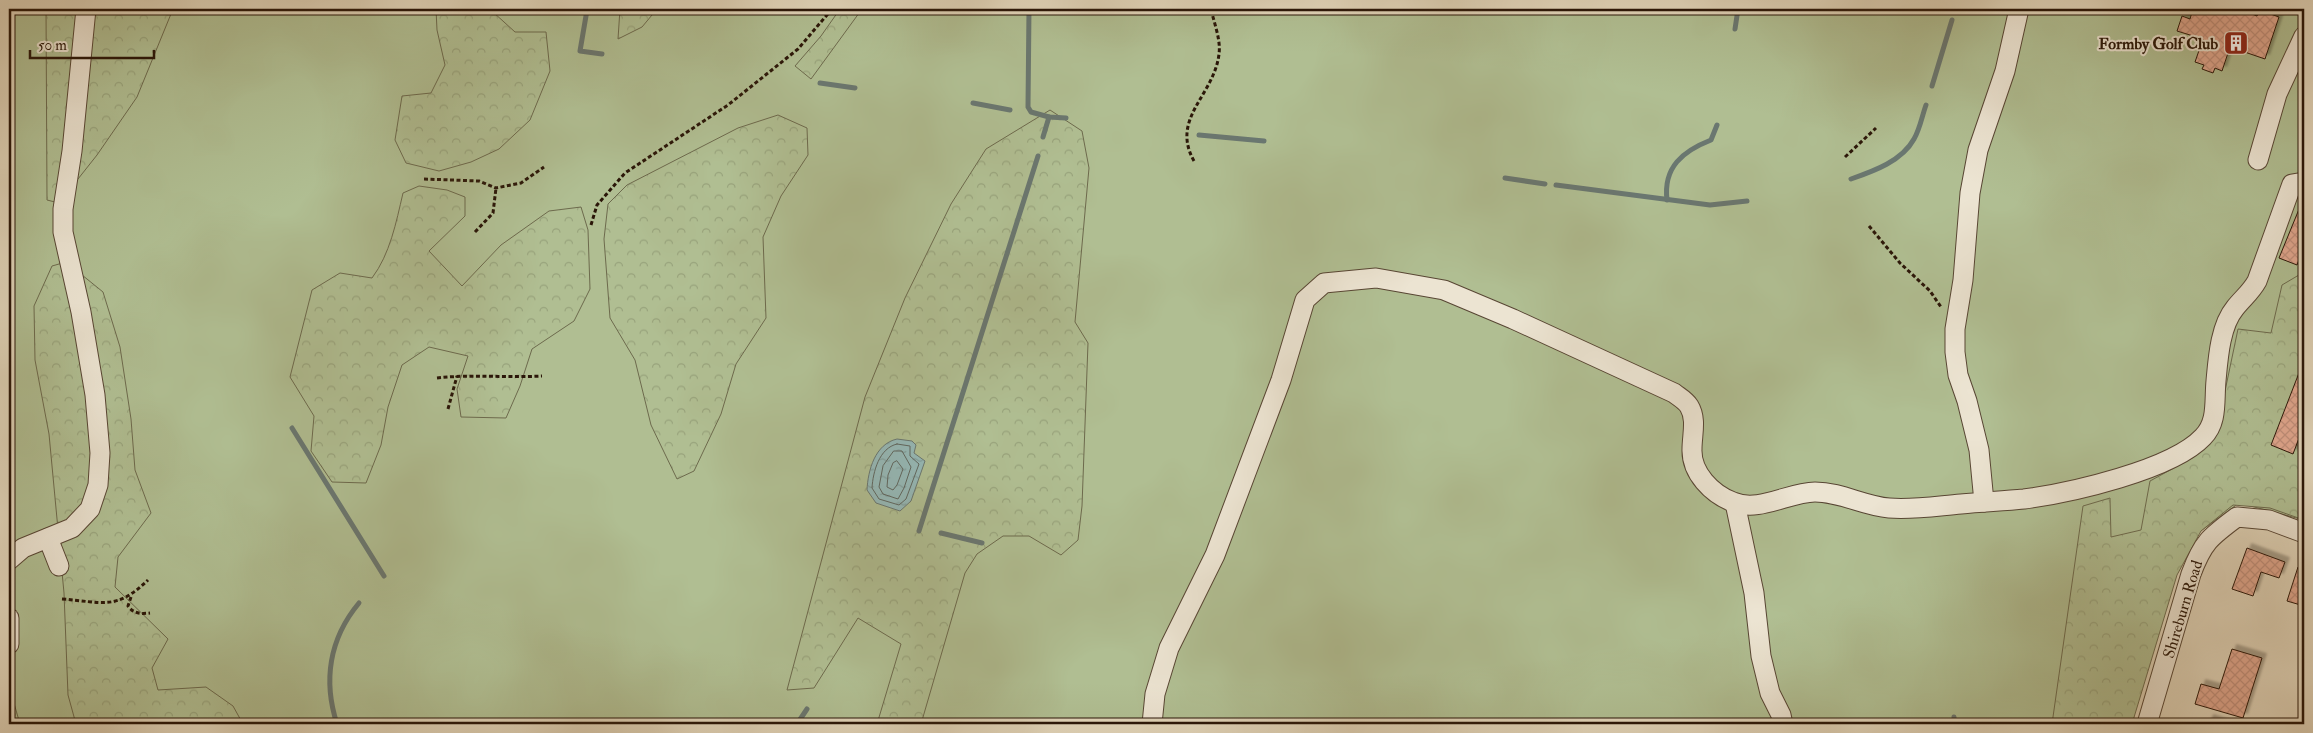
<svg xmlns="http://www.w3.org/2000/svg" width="2313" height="733" font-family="'IM FELL Double Pica',serif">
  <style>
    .grass { fill: #b0be92; stroke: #6d6a4d }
    .forest { fill: url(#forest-crowns); stroke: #6d6a4d }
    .water { fill: url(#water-ripples); stroke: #6a7770 }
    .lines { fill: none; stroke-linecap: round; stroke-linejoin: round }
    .shore { stroke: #60675f; stroke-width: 1 }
    .stream { stroke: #6a7770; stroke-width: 5 }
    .building { fill: url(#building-cross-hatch); stroke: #2a1608; filter: url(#shadow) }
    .minor-casing { stroke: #584634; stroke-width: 21 }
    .path { stroke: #2a1608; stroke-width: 3; stroke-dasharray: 4 2.5; stroke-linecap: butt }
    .minor { stroke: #ece4d2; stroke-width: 19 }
    .labels { text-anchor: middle; stroke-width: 4; stroke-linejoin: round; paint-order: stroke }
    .poi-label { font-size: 16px; font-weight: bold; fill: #2a1608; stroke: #ece4d2; text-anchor: end }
    .street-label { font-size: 16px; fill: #2a1608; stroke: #ece4d2 }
  </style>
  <defs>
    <pattern id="forest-crowns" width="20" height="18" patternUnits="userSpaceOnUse" patternTransform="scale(1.25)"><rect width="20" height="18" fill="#b0be92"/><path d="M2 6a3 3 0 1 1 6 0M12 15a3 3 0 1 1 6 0" fill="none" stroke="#98a37c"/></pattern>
    <pattern id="water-ripples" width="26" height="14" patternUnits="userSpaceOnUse" patternTransform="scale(1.25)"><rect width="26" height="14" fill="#95b8b6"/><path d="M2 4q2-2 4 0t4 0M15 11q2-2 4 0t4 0" fill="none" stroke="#819d9b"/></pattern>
    <pattern id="building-cross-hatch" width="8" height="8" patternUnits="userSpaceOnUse" patternTransform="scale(1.25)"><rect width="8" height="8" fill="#e2a890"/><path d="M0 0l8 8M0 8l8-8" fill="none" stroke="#c2907b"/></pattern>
    <filter id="shadow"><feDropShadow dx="4.5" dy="-4.5" stdDeviation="1" flood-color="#0004"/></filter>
  </defs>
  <rect width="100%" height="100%" fill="#e1d5ba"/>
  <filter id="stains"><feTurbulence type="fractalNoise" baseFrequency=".004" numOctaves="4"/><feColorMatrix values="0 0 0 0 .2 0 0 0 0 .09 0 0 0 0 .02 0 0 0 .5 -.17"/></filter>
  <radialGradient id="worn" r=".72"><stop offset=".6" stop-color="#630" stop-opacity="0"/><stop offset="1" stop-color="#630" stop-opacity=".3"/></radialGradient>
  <polygon class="grass" points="9,9 2304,9 2304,520 2239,503 2187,541 2119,724 9,724"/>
  <g class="forest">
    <polygon points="46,9 173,9 137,97 97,155 59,203 47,200"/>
    <polygon points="436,9 493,9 493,12 515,32 546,32 550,71 530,120 499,149 471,162 439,171 406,163 395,140 402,96 431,93 445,65 437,30"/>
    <polygon points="620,9 657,9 642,27 618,39"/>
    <polygon points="840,9 862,9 811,79 795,66 821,36"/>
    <polygon points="1050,110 1082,131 1089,168 1075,322 1088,343 1082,506 1078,540 1061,555 1029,536 1003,536 977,554 965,573 921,724 877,724 901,644 858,618 814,688 787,690 865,397 905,298 951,204 986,149"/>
    <polygon points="778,115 807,128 808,155 781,196 763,237 766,318 736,364 721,414 694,471 677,479 651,425 635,360 610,318 604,239 608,204 627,185 738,128"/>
    <path d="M419 186 447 190 465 197V216L429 251 462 286 501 245 549 211 581 207 588 230 590 289 574 321 532 349 520 386 506 418 461 417 457 389 468 356 429 347 402 365 388 407 381 445 366 483 332 482 311 451 314 416 290 377 312 290 340 273 372 278C390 254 396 223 403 193Z"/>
    <polygon points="66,262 103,292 120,347 131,419 135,470 151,513 118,557 115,587 168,639 152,668 158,690 206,687 233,706 243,724 76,724 68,695 64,593 49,434 35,360 34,306 52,266"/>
    <polygon points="2304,272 2304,520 2270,508 2233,505 2201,531 2177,575 2132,724 2052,724 2083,506 2110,498 2111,537 2141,530 2150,481 2194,457 2216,434 2238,329 2271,333 2282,285"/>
    <polygon points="9,686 20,724 9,724"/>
  </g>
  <path class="water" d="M897 439 912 441 916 445 914 453 925 461 911 501 900 511 876 503 867 490C868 470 875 444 897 439Z"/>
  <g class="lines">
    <g class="shore">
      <path d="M897 444 910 446V456L919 464 906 499 899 505 879 499 872 488C873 472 879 448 897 444Z"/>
      <polygon points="894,451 902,451 911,467 904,488 898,499 883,494 879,487 883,466"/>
      <polygon points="897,461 903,469 897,485 893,490 887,487 888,475 893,463"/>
    </g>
    <g class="stream">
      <polyline points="1029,9 1028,107 1031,112 1049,117 1066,118"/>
      <polyline points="587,10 580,51 602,54"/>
      <polyline points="1735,29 1738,9"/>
      <polyline points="820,83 855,88"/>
      <polyline points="1932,86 1952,20"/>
      <polyline points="973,103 1010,110"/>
      <polyline points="1199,135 1264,141"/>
      <polyline points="1043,137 1049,117"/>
      <polyline points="1505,178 1545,184"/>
      <path d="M1851 179C1874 171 1902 161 1914 139 1920 129 1922 116 1926 105"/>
      <polyline points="1556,185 1710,205 1747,201"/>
      <path d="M1667 200C1663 167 1683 151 1711 140L1717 125"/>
      <polyline points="292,428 384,576"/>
      <polyline points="919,531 1038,156"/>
      <polyline points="941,533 982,543"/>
      <polyline points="1954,717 1955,724"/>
      <path d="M337 724C323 681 329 639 359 603"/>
      <polyline points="797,724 807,709"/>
    </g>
  </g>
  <g class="building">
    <polygon points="2193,9 2254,9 2252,14 2257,16 2259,12 2265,12 2279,17 2265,59 2230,47 2222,71 2215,68 2213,73 2202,69 2204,65 2195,62 2203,39 2177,31 2182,16 2190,19"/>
    <polygon points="2304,197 2304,247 2297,265 2279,258"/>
    <polygon points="2304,360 2304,425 2293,454 2271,445"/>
    <polygon points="2247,548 2285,562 2279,578 2261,572 2253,596 2232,589"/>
    <polygon points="2298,567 2304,569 2304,606 2287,601"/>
    <polygon points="2232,649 2262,658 2243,718 2195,704 2201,684 2219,689"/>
    <polygon points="2209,719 2225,724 2207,724"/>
  </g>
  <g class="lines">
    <defs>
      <g id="minor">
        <polyline points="2258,160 2277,94 2304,36"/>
        <polyline points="1984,502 1979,450 1967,401 1958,375 1955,352 1955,329 1963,280 1970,193 1978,150 2005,71 2019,9"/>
        <polyline points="1735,503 1754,593 1761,656 1770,693 1781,715 1783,724"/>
        <polyline points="48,538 59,566"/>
        <polyline points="9,560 23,548 72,528 90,509 98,485 100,453 95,395 81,312 63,232 63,209 72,151 86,9"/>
        <polyline points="9,618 9,644"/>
        <path d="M1152 724 1155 694 1169 648 1215 555 1281 380 1305 300 1324 283 1376 278 1444 290 1513 319 1674 393C1679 397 1685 400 1689 406 1697 419 1692 435 1692 449 1691 473 1712 494 1733 502 1759 513 1789 492 1815 492 1841 492 1864 506 1889 508 1913 510 1937 506 1961 504 1982 502 2003 501 2024 499 2070 493 2172 470 2203 437 2218 422 2214 401 2216 381 2218 359 2220 326 2235 308 2243 298 2251 292 2257 281L2292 184 2298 183 2304 184"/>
        <path d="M2147 724 2191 574C2203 542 2210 537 2237 517L2269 520 2304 533"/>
      </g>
    </defs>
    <use href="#minor" class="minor-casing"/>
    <g class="path">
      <polyline points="1845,157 1876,128"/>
      <path d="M1194 161C1170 118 1214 96 1219 54 1221 40 1214 23 1211 9"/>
      <polyline points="424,179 479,181 496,188 521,183 544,167"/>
      <polyline points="591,225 597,205 625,173 728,105 798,49 832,9"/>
      <polyline points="1869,226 1900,263 1930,291 1941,307"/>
      <polyline points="475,232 493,213 496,188"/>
      <path d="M437 378C472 374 507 378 542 376"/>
      <polyline points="448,409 457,376"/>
      <path d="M131 597 128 606C134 614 141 614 150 613"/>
      <path d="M62 599C103 602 116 611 148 580"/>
    </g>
    <use href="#minor" class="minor"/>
  </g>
  <defs>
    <symbol id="building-square" viewBox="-11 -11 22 22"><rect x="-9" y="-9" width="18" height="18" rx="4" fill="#8f2418" stroke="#ece4d2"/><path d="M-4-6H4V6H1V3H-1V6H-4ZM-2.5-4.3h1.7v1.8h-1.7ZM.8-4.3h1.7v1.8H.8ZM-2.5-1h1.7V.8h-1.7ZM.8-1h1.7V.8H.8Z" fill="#fff"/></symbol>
  </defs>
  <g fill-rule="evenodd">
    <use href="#building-square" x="2222" y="29" width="28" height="28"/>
  </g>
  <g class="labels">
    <g class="poi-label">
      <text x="2218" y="49">Formby Golf Club</text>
    </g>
    <g class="street-label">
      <text transform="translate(2182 609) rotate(-73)" y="6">Shireburn Road</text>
    </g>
  </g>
  <rect width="2313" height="733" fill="none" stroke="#e1d5ba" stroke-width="30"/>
  <rect x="10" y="10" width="2293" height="713" fill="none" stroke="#2a1608" stroke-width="2.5"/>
  <rect x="15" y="15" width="2283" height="703" fill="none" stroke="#2a1608"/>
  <path d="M30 50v8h124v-8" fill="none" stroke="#2a1608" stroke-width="2.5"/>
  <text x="38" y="50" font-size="15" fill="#2a1608" stroke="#ece4d2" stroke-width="4" paint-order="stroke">50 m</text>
  <rect width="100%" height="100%" filter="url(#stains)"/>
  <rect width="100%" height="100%" fill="url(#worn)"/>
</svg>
